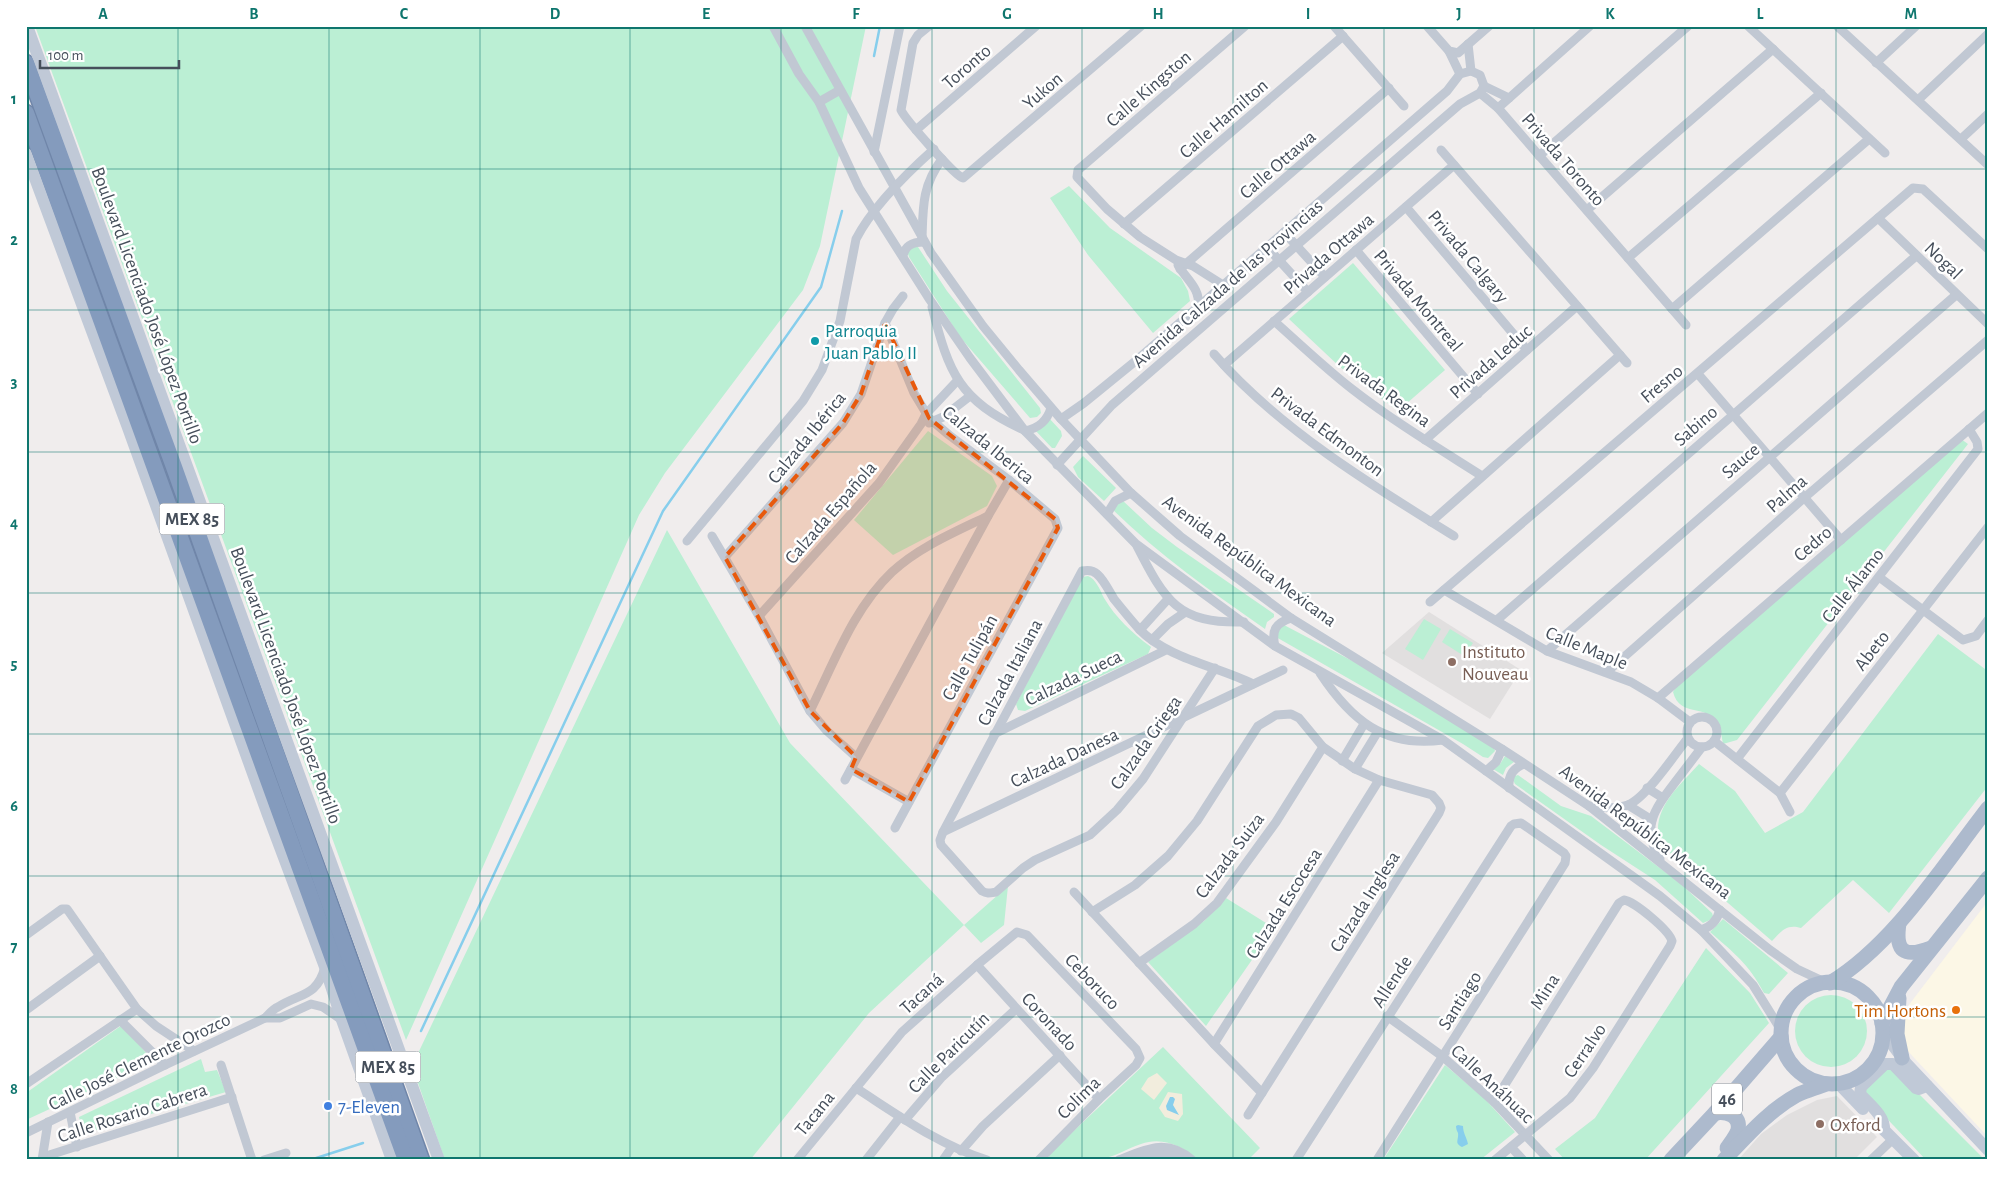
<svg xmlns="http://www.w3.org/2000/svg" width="2014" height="1186" font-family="'Alegreya Sans',sans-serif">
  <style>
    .commercial { fill: #fcf7e6 }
    .education { fill: #e1dfdf }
    .green { fill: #bbefd4 }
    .sand { fill: #f2eddd }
    .water { fill: #87ceec }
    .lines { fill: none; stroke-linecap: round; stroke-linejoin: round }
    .stream { stroke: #87ceec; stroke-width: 2.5 }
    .highway-casing { stroke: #7086a9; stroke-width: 19 }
    .street { stroke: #c1c8d3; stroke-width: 9 }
    .secondary { stroke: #c0c9d7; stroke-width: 12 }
    .primary { stroke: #adbacd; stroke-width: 15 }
    .highway { stroke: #849bbd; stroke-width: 16 }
    .marked { fill: #e8590c; fill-opacity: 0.2; stroke: #e8590c; stroke-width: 4; stroke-dasharray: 10 6; stroke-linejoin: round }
    .grid { fill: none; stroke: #0f766e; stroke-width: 1; stroke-opacity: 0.55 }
    .culture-dot { fill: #0f9aa8; stroke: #fff; stroke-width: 2 }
    .education-dot { fill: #8d6e63; stroke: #fff; stroke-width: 2 }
    .food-dot { fill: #e8710a; stroke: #fff; stroke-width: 2 }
    .shop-dot { fill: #3f7fe0; stroke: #fff; stroke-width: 2 }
    .labels { text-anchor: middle; stroke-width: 5; stroke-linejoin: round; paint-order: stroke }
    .shield { fill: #fff; stroke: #7e848c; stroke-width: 1 }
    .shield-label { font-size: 18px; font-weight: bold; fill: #464f5b }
    .street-label { font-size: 19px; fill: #464f5b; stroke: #fff }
    .culture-label { font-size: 19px; fill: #0d838f; stroke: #fff; text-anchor: start }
    .education-label { font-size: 19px; fill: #785e54; stroke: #fff; text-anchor: start }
    .food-label { font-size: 19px; fill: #c56008; stroke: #fff; text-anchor: end }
    .shop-label { font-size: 19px; fill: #366cbe; stroke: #fff; text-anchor: start }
    .neatline { fill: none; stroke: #0f766e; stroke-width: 2 }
    .grid-label { font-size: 16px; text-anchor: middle; font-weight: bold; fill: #0f766e }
  </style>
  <rect width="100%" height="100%" fill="#f0eded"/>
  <polygon class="commercial" points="1988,901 1988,1137 1889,1031"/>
  <g class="education">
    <polygon points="1429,612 1521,670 1490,719 1382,653"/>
    <polygon points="1837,1096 1877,1137 1854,1160 1738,1160 1761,1134 1787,1115 1817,1100"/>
  </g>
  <g class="green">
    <polygon points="35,26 866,26 820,246 803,290 665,473 639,515 406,1040"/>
    <polygon points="1069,186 1110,228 1181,278 1188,291 1190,301 1153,333 1088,255 1050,198"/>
    <polygon points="913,247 918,247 947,291 1040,408 1041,413 1037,417 1030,418 960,337 909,257 907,251"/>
    <polygon points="1353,263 1445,370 1398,411 1340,367 1289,319"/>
    <polygon points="1048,417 1061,431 1062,436 1055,448 1052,448 1034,429"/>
    <polygon points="928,431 992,476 997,486 987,506 893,555 854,520"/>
    <path d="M1961 439 1968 444 1737 740 1723 744C1722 738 1721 730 1718 725 1707 702 1680 719 1673 692L1677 686Z"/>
    <polygon points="1083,456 1116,488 1104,501 1078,477 1073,467"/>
    <path d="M1122 500 1152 528 1177 547 1274 614V617L1267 622 1265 629C1212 592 1159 555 1112 509Z"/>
    <polygon points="667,530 790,743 964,925 1008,886 1004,925 981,943 964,925 869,1013 750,1160 445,1160 412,1066"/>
    <path d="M1088 576C1096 579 1100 590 1104 598 1116 618 1132 633 1151 647L1148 654 1025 711 1018 710 1016 704 1082 577Z"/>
    <polygon points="1424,619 1441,629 1423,660 1405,649"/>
    <polygon points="1284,625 1381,676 1494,748 1495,751 1488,758 1483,757 1463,744 1276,637 1277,628"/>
    <polygon points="1450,629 1473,643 1464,656 1442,642"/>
    <path d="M1938 634 1985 669 1988 666V786L1889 913 1853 880 1801 928C1786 924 1782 931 1772 941L1662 846C1661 842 1658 836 1658 831 1657 804 1682 783 1699 764L1735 791 1765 833 1803 812Z"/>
    <polygon points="1505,756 1514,762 1506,768 1503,775 1493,769 1500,764"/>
    <polygon points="1518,775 1561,806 1591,816 1681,884 1712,913 1713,916 1710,920 1703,923 1655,880 1601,845 1515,784 1513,780 1515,776"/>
    <polygon points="1226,898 1274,928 1206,1026 1148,962 1204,921"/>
    <path d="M1723 919 1788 973 1769 994 1764 993C1749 964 1734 953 1710 932Z"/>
    <polygon points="1706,948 1750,993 1769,1023 1645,1160 1565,1160 1555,1149 1595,1118"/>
    <circle cx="1831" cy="1031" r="36"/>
    <polygon points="122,1025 153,1061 26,1120 26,1093"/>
    <path d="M1163 1047 1260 1148 1248 1160H1198C1183 1146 1162 1136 1141 1144 1126 1149 1113 1158 1096 1160 1081 1161 1065 1160 1049 1160V1154Z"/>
    <polygon points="201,1059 205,1072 217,1070 226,1092 83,1134 79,1117"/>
    <polygon points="1445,1065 1485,1099 1515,1132 1480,1160 1383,1160"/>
    <polygon points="1890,1065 1985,1160 1926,1160 1861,1091"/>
  </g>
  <g class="sand">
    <polygon points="1157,1073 1167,1083 1154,1100 1141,1089 1148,1078"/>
    <polygon points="1168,1092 1182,1094 1183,1114 1178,1121 1165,1117 1159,1108"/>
  </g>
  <g class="water">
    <polygon points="1170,1097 1173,1097 1175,1099 1173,1105 1179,1115 1167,1110 1166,1106"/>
    <path d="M1458 1125 1463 1126C1463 1133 1467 1138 1468 1144L1462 1147C1454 1143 1459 1140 1458 1133 1457 1131 1456 1129 1456 1126Z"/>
  </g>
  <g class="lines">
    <g class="stream">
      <polyline points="874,56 880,26"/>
      <polyline points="421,1031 663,511 821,287 842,211"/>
      <polyline points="310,1160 363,1143"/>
    </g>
    <defs>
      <g id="highway">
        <polyline points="26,63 174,467 421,1160"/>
        <polyline points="26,113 406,1160"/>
      </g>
    </defs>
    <use href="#highway" class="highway-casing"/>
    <g class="street">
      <polyline points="773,26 799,74 819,102 859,188 930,300 970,358 1025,431 1136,544 1275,646 1443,740 1660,896 1701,930 1753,985 1781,1030"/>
      <polyline points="805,26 931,253 983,326 1019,370 1061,419 1131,493 1180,536 1291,618 1502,749 1589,806 1770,950 1797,969 1827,983"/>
      <path d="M929 26 918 35 913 43 901 110C905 119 955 176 963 178L1141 26"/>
      <polyline points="1334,26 1404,106"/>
      <polyline points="1427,26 1449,51 1458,53 1489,26"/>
      <polyline points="1748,26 1885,153"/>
      <polyline points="1837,26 1988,165"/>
      <polyline points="1468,44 1471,71"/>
      <polyline points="1449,51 1460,74"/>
      <polyline points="1876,63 1916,26"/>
      <polyline points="1484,86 1509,98"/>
      <polyline points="1480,93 1498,108 1686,325"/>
      <polyline points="1918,100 1988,34"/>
      <polyline points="819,102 840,90"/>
      <polyline points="1498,108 1590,26"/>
      <polyline points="916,130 1036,26"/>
      <polyline points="1961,139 1988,114"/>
      <polyline points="1441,150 1627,363"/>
      <polyline points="874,152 900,26"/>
      <polyline points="1539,156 1688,26"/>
      <polyline points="1406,207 1527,350"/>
      <polyline points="1587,210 1773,49"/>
      <polyline points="1878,218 1988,324"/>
      <polyline points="1124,224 1343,36"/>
      <polyline points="1284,232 1325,277"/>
      <path d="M922 239C923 207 922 186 942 159"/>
      <polyline points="1267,247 1308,292"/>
      <polyline points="1356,250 1478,394"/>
      <path d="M903 256C905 245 913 242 924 242"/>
      <polyline points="1628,258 1821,93"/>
      <path d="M1178 265C1186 279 1201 289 1198 306"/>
      <polyline points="1180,269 1389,88"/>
      <polyline points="1223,285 1193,266 1176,260 1140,237 1107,209 1077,177 1078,170 1245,26"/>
      <path d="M932 307C949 374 959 400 1024 430"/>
      <polyline points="1672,309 1869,139"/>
      <path d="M1274 321C1300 344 1325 368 1352 389 1393 421 1438 448 1482 476"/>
      <polyline points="885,323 914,393 929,418 949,435 1009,480 1055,519 1058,528 895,828"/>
      <path d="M1214 354C1278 428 1371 485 1454 536"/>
      <polyline points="1224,365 1454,165"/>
      <polyline points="1698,374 1841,540"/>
      <polyline points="929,423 943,417 970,396"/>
      <path d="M1025 431C1039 428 1047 421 1051 408"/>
      <polyline points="1425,440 1577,306"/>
      <polyline points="1057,465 1112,405 1460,104 1480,93 1484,86 1480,75 1471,71 1460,74 1447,91 1138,359 1084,403 1061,419"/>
      <polyline points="1107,514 1115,501 1131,493"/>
      <polyline points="1431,522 1620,355"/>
      <polyline points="712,536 759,616 810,711 827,731 856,757"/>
      <path d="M687 541 803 401 822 370 840 321 856 239C873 206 906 174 934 149"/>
      <path d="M1137 546C1165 601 1178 624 1244 622"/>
      <polyline points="725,557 843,423 861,394 885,323 893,309 903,296"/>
      <polyline points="1879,577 1963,640 1976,636 1988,620"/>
      <polyline points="1444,590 1547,651 1631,682 1658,698 1690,722"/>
      <polyline points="1430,602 1913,188 1923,189 1988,249"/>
      <polyline points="759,616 879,483 921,424 926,414 957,381"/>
      <polyline points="1497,620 1916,256"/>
      <polyline points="1140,630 1168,599"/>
      <polyline points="1152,640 1168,624 1184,613"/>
      <path d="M1275 646C1271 630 1276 623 1291 618"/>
      <polyline points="1547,651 1956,295"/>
      <path d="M1215 668 1143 779 1117 810 1090 835 1035 860 1023 868 996 892C990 893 987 894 982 891L941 845 940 840 943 832 1082 571C1087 570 1093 570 1097 574 1104 580 1109 591 1114 599 1122 609 1131 620 1139 629 1168 659 1217 666 1253 684"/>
      <polyline points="1607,672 1804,498 1988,340"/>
      <path d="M1320 673C1351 720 1384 748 1443 740"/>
      <polyline points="1658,698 1988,413"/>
      <path d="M810 711C834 663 853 609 892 572 919 547 955 532 988 516"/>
      <circle cx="1702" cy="732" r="15"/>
      <polyline points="994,734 1166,650"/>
      <polyline points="1714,741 1780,793 1790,812"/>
      <polyline points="1737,759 1978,449 1977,442 1969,429"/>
      <polyline points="1342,761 1364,724"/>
      <polyline points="851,769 909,802"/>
      <polyline points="1355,769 1377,733"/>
      <polyline points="1486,771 1496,762 1502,749"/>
      <polyline points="845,780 988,516 1009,480"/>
      <path d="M1509 788C1508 776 1513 768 1524 764"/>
      <polyline points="1647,788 1663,798"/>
      <polyline points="1780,793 1988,527"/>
      <polyline points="1628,805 1652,820"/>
      <path d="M1589 806C1602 808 1616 809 1628 805 1646 798 1675 754 1688 738"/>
      <polyline points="943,832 1283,670"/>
      <path d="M1660 859C1641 828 1654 810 1673 785 1683 772 1692 760 1702 747"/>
      <polyline points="1074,892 1214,1044 1262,1093"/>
      <polyline points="1092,912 1135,885 1168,856 1197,821 1258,726 1276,715 1291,714 1299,718 1323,747 1355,769 1379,780 1432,795 1439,803 1441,808 1439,813 1248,1115"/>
      <path d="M1701 930C1711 927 1717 921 1720 910"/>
      <polyline points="26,935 62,909 67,909 137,1009 156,1026 194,1051"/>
      <polyline points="1139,963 1194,924 1217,903 1276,822 1323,747"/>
      <polyline points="977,965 1099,1099"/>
      <polyline points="26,1010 100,956"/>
      <polyline points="1387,1016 1442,1056 1494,1102 1549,1160"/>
      <polyline points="265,1018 280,1018 311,1004 323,1007 342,1020"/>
      <polyline points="120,1020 165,1065"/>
      <polyline points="1214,1044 1379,780"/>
      <polyline points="221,1065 252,1160"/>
      <polyline points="26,1084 137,1009"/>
      <path d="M856 1088C898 1115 939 1145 987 1160"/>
      <path d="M1494 1102 1619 903 1624 900C1635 902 1669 930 1672 941L1670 946 1593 1068 1570 1098 1495 1160"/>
      <polyline points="70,1112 77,1147"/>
      <polyline points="905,1120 941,1078 1016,1009"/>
      <path d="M26 1133 165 1065 265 1018C269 1014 273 1009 278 1007 300 993 317 997 325 967"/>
      <polyline points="1511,1147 1523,1160"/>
      <polyline points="961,1151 983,1126 1060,1055"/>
      <polyline points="43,1157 232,1097"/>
      <polyline points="42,1160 48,1122"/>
      <polyline points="264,1160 286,1153"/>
      <polyline points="797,1160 902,1032 977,965 1017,932 1027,935 1136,1049 1140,1058 1136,1065 1099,1099 1039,1160"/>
      <polyline points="866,1160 900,1117"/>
      <polyline points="943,1160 952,1147"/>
      <path d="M1119 1160C1146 1149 1167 1138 1192 1160"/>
      <path d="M1138 1160C1152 1155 1168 1151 1182 1160"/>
      <polyline points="1296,1160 1511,826 1514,824 1521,823 1564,853 1566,856 1565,863 1377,1160"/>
      <polyline points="1871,1160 1893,1139"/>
    </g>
    <g class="secondary">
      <polyline points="27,26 439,1160"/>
      <polyline points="26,154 127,425 268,815 325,967 342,1020 392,1160"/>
      <polyline points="1883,1032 1906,1063 1988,1150"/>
      <polyline points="1839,1084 1863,1109"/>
      <polyline points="1879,1125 1914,1160"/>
      <path d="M1884 1130C1885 1116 1869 1104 1860 1094L1861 1087 1885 1064H1893L1916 1088 1919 1089 1927 1086"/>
    </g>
    <g class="primary">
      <path d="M1899 923C1895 952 1904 958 1931 948"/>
      <circle cx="1832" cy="1033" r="51"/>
      <path d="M1830 983C1894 944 1942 867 1988 808"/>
      <polyline points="1899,998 1897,1034 1902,1058"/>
      <polyline points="1882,1023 1901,987 1988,878"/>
      <path d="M1715 1113C1726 1111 1741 1115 1738 1130 1736 1136 1731 1142 1727 1148"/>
      <polyline points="1671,1160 1715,1113 1781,1037"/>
      <path d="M1724 1160C1746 1137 1768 1111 1797 1095 1805 1091 1816 1088 1826 1084"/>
    </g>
    <use href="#highway" class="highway"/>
  </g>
  <path class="marked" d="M885 323 929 418 1055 519 1058 528 909 802 851 769 856 757 810 711 725 557 843 423 861 394Z"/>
  <path class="grid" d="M178 26V1160M329 26V1160M480 26V1160M630 26V1160M781 26V1160M932 26V1160M1082 26V1160M1233 26V1160M1384 26V1160M1534 26V1160M1685 26V1160M1836 26V1160M26 169H1988M26 310H1988M26 452H1988M26 593H1988M26 734H1988M26 876H1988M26 1017H1988"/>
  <circle class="culture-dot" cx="815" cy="341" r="5"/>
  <g class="education-dot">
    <circle cx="1452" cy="662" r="5"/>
    <circle cx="1820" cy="1124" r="5"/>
  </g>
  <circle class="food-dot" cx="1956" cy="1010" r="5"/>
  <circle class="shop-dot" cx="328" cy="1106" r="5"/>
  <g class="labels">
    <g class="shield">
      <rect x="159.5" y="503.5" width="65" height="31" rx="4"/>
      <rect x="355.5" y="1051.5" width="65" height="31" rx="4"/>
      <rect x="1712" y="1083.5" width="30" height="31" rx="4"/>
    </g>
    <g class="shield-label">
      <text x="192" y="525">MEX 85</text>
      <text x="388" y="1073">MEX 85</text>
      <text x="1727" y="1105">46</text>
    </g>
    <g class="street-label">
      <text transform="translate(966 66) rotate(-41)" y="7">Toronto</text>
      <text transform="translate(1148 88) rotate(-41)" y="7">Calle Kingston</text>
      <text transform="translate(1042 90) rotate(-41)" y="7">Yukon</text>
      <text transform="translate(1223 118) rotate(-41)" y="7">Calle Hamilton</text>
      <text transform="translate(1564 159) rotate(49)" y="7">Privada Toronto</text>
      <text transform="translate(1277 164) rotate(-41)" y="7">Calle Ottawa</text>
      <text transform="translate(1328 253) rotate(-41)" y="7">Privada Ottawa</text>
      <text transform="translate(1469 256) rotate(50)" y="7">Privada Calgary</text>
      <text transform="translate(1944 260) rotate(44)" y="7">Nogal</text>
      <text transform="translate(1227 283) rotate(-41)" y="7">Avenida Calzada de las Provincias</text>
      <text transform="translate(1419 300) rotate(50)" y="7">Privada Montreal</text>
      <text transform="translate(148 305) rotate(70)" y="7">Boulevard Licenciado José López Portillo</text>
      <text transform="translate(1490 361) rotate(-41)" y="7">Privada Leduc</text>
      <text transform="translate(1661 383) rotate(-40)" y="7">Fresno</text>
      <text transform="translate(1385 390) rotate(36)" y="7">Privada Regina</text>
      <text transform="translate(1695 425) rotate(-41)" y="7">Sabino</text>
      <text transform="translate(1328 431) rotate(37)" y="7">Privada Edmonton</text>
      <text transform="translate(806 437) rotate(-51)" y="7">Calzada Ibérica</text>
      <text transform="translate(989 444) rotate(39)" y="7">Calzada Iberica</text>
      <text transform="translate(1740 460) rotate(-41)" y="7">Sauce</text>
      <text transform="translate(1786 493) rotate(-41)" y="7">Palma</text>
      <text transform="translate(830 512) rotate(-49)" y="7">Calzada Española</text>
      <text transform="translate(1812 543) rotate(-41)" y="7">Cedro</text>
      <text transform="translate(1250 560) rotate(36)" y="7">Avenida República Mexicana</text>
      <text transform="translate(1852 585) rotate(-52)" y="7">Calle Álamo</text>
      <text transform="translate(1587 647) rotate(22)" y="7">Calle Maple</text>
      <text transform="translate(1871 650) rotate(-52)" y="7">Abeto</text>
      <text transform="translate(969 657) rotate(-61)" y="7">Calle Tulipán</text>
      <text transform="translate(1009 672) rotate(-62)" y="7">Calzada Italiana</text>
      <text transform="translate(1073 677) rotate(-26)" y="7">Calzada Sueca</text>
      <text transform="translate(287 685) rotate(70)" y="7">Boulevard Licenciado José López Portillo</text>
      <text transform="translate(1145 742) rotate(-55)" y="7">Calzada Griega</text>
      <text transform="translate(1064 757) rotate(-25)" y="7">Calzada Danesa</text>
      <text transform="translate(1646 831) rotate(37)" y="7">Avenida República Mexicana</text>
      <text transform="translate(1229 855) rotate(-53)" y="7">Calzada Suiza</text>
      <text transform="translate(1364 901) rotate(-58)" y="7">Calzada Inglesa</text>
      <text transform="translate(1283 903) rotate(-58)" y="7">Calzada Escocesa</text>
      <text transform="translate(1093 981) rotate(46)" y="7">Ceboruco</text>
      <text transform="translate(1391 981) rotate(-57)" y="7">Allende</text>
      <text transform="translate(1544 991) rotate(-58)" y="7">Mina</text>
      <text transform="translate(921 993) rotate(-42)" y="7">Tacaná</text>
      <text transform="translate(1459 1000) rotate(-58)" y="7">Santiago</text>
      <text transform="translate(1050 1021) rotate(47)" y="7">Coronado</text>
      <text transform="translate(1584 1050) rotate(-56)" y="7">Cerralvo</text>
      <text transform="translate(948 1052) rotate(-45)" y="7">Calle Paricutín</text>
      <text transform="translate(139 1061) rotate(-26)" y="7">Calle José Clemente Orozco</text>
      <text transform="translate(1493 1083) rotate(43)" y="7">Calle Anáhuac</text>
      <text transform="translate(1078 1097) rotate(-44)" y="7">Colima</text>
      <text transform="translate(132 1112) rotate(-18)" y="7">Calle Rosario Cabrera</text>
      <text transform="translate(814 1113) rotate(-51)" y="7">Tacana</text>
    </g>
    <g class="culture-label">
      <text x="825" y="337">Parroquia<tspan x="825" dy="22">Juan Pablo II</tspan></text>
    </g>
    <g class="education-label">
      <text x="1462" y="658">Instituto<tspan x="1462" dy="22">Nouveau</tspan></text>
      <text x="1830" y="1131">Oxford</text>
    </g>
    <g class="food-label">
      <text x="1946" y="1017">Tim Hortons</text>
    </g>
    <g class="shop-label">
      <text x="338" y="1113">7-Eleven</text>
    </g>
  </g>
  <rect width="2014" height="1186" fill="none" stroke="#ffffff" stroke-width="55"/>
  <path d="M40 60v8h139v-8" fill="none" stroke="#464f5b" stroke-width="2.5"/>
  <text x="48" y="60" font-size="15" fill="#464f5b" stroke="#ffffff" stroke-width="4" paint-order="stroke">100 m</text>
  <rect x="28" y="28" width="1958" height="1130" class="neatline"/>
  <g class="grid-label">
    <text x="103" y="19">A</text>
    <text x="254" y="19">B</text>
    <text x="404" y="19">C</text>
    <text x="555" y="19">D</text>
    <text x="706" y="19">E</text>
    <text x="856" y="19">F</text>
    <text x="1007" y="19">G</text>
    <text x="1158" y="19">H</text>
    <text x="1308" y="19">I</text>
    <text x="1459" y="19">J</text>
    <text x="1610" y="19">K</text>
    <text x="1760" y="19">L</text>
    <text x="1911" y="19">M</text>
    <text x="14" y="104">1</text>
    <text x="14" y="245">2</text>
    <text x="14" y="387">3</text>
    <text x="14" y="528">4</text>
    <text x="14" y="669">5</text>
    <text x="14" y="811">6</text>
    <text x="14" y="952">7</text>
    <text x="14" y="1094">8</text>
  </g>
</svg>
